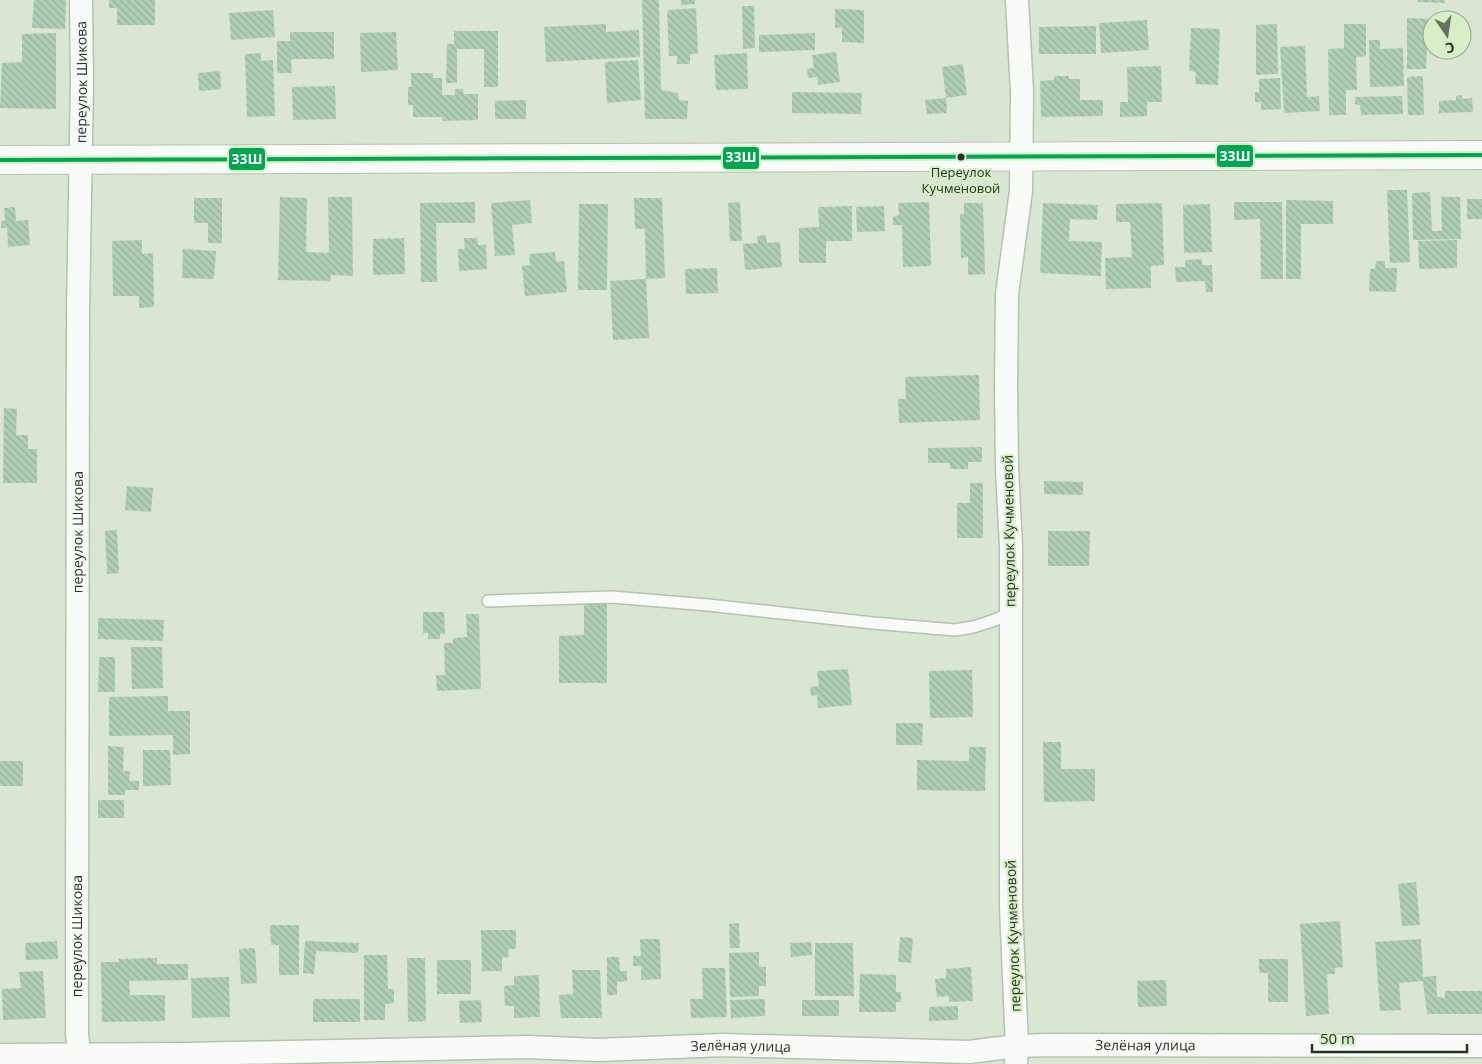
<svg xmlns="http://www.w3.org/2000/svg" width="1482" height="1064" font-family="'Open Sans',sans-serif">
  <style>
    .building { fill: url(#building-back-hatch) }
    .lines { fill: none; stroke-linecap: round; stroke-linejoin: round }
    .service-casing { stroke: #b6c1b0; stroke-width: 14 }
    .minor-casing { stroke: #b6c1b0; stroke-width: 25 }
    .tertiary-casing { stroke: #b6c1b0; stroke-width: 30 }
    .service { stroke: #f9fbf8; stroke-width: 11 }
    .minor { stroke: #f9fbf8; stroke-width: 22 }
    .tertiary { stroke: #f9fbf8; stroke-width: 28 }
    .bus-1-casing { stroke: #d6efc8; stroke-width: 8 }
    .bus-1 { stroke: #00a651; stroke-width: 4 }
    .bus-dot { fill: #293223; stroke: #d6efc8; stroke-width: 2 }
    .labels { text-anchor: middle; stroke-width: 4; stroke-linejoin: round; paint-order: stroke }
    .bus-label { font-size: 13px; fill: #293223; stroke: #d6efc8 }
    .street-label { font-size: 14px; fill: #293223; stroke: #d6efc8 }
    .line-badge { stroke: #d6efc8; stroke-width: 2 }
    .badge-label { font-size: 14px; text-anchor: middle; font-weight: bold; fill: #fff }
  </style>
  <defs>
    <pattern id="building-back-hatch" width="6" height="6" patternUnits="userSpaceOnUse" patternTransform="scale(1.25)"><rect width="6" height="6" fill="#b0ceb6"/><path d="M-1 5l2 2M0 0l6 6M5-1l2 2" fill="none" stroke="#97b19c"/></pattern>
  </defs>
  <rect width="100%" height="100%" fill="#d9e6d1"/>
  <g class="building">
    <polygon points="34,0 66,0 65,29 32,28"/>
    <polygon points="109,0 155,0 155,25 117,25 117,8 109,8"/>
    <polygon points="642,0 659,0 661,90 678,93 679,100 688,101 687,119 645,119"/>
    <polygon points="681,0 695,0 695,4 681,5"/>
    <polygon points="1418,0 1445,0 1445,3 1418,2"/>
    <polygon points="742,6 754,6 755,48 743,49"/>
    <polygon points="696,8 698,54 690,54 690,64 677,64 677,56 669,56 667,10"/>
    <polygon points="835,9 864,10 864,43 842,42 842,27 835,28"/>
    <polygon points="273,10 275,37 231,40 229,13"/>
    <polygon points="1407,18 1432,19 1432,43 1427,43 1426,69 1407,69"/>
    <polygon points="1147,20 1149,50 1101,53 1099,23"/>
    <polygon points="606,24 606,32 639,30 640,57 546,62 544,27"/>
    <polygon points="1277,24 1278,74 1256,75 1256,25"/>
    <polygon points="1344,24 1366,24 1366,56 1356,57 1357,90 1346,90 1346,115 1329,115 1328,49 1344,48"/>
    <polygon points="1096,26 1096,54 1039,54 1039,27"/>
    <polygon points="1191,28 1220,29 1218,85 1195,84 1196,72 1189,71"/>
    <polygon points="454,31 498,31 498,87 484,87 484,49 457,49 457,83 446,83 447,44 454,44"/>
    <polygon points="290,32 334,32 334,59 291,59 292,73 277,73 277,41 290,41"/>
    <polygon points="396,32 398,70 361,72 360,33"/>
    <polygon points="56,33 56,109 0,108 2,63 22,62 22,34"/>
    <polygon points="815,33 815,50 759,52 759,35"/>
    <polygon points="1369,40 1380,40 1380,49 1403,48 1404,86 1370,87"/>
    <polygon points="1305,46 1307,97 1319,96 1320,111 1284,113 1280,47"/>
    <polygon points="836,52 840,82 818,85 817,77 808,78 807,69 814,68 812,55"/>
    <polygon points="261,53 261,61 273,60 275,116 247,117 245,54"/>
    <polygon points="747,53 748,89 716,90 714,55"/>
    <polygon points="638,60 641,100 607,103 605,62"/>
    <polygon points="963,64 967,95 946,98 942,67"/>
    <polygon points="1161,66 1162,102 1147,102 1147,116 1120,117 1120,102 1128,102 1127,67"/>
    <polygon points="220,71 221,89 199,91 198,73"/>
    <polygon points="411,73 433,73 433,78 442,78 442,95 455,95 455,89 463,89 464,94 478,94 478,120 443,121 442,117 413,117 413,105 408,105 408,87 411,87"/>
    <polygon points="1054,76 1069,76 1069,79 1080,79 1080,100 1103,100 1103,116 1041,117 1040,81 1054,80"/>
    <polygon points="1423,76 1424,115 1408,115 1407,77"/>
    <polygon points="1280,78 1281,109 1261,110 1261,102 1255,102 1255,92 1259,92 1259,79"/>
    <polygon points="335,86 336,119 293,120 292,87"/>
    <polygon points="792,92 862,93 861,114 792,113"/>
    <polygon points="1462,95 1462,99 1472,98 1473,112 1439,113 1439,101 1456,100 1456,96"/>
    <polygon points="1402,96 1403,114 1361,115 1360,105 1355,104 1355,97"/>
    <polygon points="946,98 947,113 927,114 925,100"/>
    <polygon points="526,100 526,119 495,119 495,101"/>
    <polygon points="1387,190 1407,190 1410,262 1390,263"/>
    <polygon points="1430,192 1432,231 1442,231 1441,197 1460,197 1461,239 1413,240 1412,193"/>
    <polygon points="280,197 307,198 306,252 329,253 328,197 352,197 353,276 331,275 330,281 278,280"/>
    <polygon points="194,198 222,198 222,243 208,243 208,223 194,223"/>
    <polygon points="634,198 662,198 665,278 646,279 645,229 635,229"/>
    <rect x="1467" y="199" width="15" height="20"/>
    <polygon points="530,200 532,223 512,225 515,255 495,256 491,203"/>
    <polygon points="1286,200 1333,201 1333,224 1301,224 1301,279 1286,279"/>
    <polygon points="475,202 475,223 436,223 437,282 421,282 420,203"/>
    <polygon points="740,202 742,241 730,241 728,203"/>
    <polygon points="929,202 931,266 903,267 902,225 893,225 893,217 899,215 898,203"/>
    <polygon points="1234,202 1282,202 1283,279 1261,279 1260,219 1234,220"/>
    <polygon points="964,203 983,203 985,274 968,275 968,257 961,258 960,214 964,214"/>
    <polygon points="1043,203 1098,205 1097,220 1070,219 1069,241 1102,242 1101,276 1040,273"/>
    <polygon points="1162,203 1164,265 1151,266 1151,288 1106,289 1105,258 1132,257 1130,222 1116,222 1116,204"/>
    <polygon points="579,204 608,204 607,290 578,290"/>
    <polygon points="1210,204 1212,252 1184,253 1183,205"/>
    <polygon points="852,206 852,241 826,241 826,263 799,263 799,228 819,227 818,207"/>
    <polygon points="884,206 885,231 857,232 856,207"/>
    <polygon points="15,207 16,221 28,220 30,245 8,247 7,228 1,228 1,221 5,221 4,208"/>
    <polygon points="766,235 767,243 780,242 782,267 745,270 743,244 758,243 757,236"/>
    <polygon points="404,238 405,274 373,275 373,239"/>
    <polygon points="464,238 477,238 478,245 486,245 487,269 459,271 458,249 465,249"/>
    <polygon points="142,240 142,254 153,253 154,307 139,308 139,296 113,296 112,241"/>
    <polygon points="1457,240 1457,268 1419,269 1418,241"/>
    <polygon points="183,249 216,251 214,279 182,278"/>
    <polygon points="555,252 556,262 564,261 567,292 525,296 522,266 530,265 529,254"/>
    <polygon points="1202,259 1202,265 1212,265 1213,292 1206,292 1205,281 1176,282 1175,267 1185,267 1185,260"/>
    <polygon points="1376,261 1385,261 1385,268 1397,268 1396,292 1369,291 1370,269 1375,269"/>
    <polygon points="717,268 718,293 686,294 685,269"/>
    <polygon points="646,279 649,338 613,340 610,281"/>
    <polygon points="979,375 980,420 899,423 898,399 906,399 905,377"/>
    <polygon points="4,408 17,409 16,435 28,435 28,449 37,449 37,483 3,483"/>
    <polygon points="982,447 982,462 968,462 968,469 950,469 950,463 928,463 928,448"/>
    <polygon points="1044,481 1083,482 1083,495 1044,494"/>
    <polygon points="970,483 983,483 983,538 957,538 957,503 970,503"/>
    <polygon points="127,486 153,488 151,512 125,510"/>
    <polygon points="117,530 119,573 107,574 105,531"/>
    <polygon points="1048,531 1090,531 1089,566 1048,566"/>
    <polygon points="584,604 607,604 607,683 559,683 559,636 584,635"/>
    <polygon points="423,612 444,612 445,634 440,634 440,639 428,639 428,633 423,633"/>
    <polygon points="466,614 479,614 481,689 437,691 436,675 445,675 444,643 453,643 453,638 467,637"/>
    <polygon points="98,618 164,620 163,641 98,639"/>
    <polygon points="131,647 162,647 163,688 132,689"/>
    <polygon points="99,657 115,657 115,692 98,692"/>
    <polygon points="848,669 852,705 818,708 817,695 811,696 810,687 819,686 817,671"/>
    <polygon points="972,670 973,717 930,718 929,671"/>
    <polygon points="168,696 168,711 190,711 190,754 173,755 173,735 109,736 109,697"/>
    <polygon points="896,723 923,723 922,745 896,745"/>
    <polygon points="1043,742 1061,742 1061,769 1095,769 1095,801 1044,802"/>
    <polygon points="108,746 124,747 123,771 130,771 129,781 139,781 139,790 125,790 125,795 108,795"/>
    <polygon points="969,747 986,747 985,791 917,790 917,760 969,761"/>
    <polygon points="143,750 170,750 171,785 143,786"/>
    <rect x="0" y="761" width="23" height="25"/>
    <rect x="98" y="800" width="26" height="18"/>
    <polygon points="1416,882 1420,925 1402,926 1398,884"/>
    <polygon points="1340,921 1343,967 1335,968 1335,974 1327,974 1329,1014 1306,1016 1300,924"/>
    <polygon points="739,923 740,948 730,948 729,924"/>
    <polygon points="270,925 299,925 299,975 279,975 279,945 271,945"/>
    <polygon points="481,930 516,930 516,949 508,949 509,957 502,958 502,971 482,971"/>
    <polygon points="900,937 913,938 911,963 898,962"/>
    <polygon points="640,939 660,939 661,979 641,980 641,966 633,966 633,956 641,956"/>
    <polygon points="1421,939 1423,977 1436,976 1437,997 1445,998 1445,991 1482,991 1482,1014 1427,1014 1423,981 1399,983 1401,1010 1380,1011 1375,942"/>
    <polygon points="57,941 58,959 26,960 25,943"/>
    <polygon points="305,941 359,943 358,953 316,951 314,974 303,973"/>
    <polygon points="811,942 812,955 791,957 790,943"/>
    <polygon points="815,943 853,943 854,996 815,996"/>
    <polygon points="255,948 257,983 241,984 239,949"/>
    <polygon points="759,952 759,967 766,967 766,986 759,986 759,996 730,997 729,953"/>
    <polygon points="364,955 387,955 388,989 394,989 394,1003 385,1004 385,1020 364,1020"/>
    <polygon points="607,957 619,957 620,971 627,971 627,981 617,982 617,995 607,995"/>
    <polygon points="157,958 157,964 188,964 188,980 129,981 130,995 165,995 165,1021 102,1022 101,962 119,962 119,959"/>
    <polygon points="407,958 425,958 426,1021 408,1022"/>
    <polygon points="1259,959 1288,959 1288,1002 1268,1002 1268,973 1259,973"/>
    <rect x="437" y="960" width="34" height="34"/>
    <polygon points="971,967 973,1001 949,1002 949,996 937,997 935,979 946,978 946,969"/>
    <polygon points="702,968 725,968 727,1017 691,1018 690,999 703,999"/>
    <polygon points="572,970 600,970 602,1018 561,1018 559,995 573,994"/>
    <polygon points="43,971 46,1018 3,1020 2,989 21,988 19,972"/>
    <polygon points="860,974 896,975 896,992 901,992 901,1002 896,1002 896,1012 859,1012"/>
    <polygon points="539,975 540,1017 514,1018 514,1006 505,1006 504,986 514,985 514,976"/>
    <polygon points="229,977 230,1017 192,1018 191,978"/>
    <polygon points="1166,980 1167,1006 1138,1007 1137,981"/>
    <rect x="313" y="999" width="47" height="23"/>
    <polygon points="765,999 765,1016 731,1018 730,1000"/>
    <polygon points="481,1000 482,1022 460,1023 459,1001"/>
    <rect x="802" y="1000" width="37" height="16"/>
    <polygon points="958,1006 958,1020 929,1021 929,1007"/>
  </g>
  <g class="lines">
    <defs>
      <polyline id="service" points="488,601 612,597 708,605 873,623 955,630 973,627 992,621 1011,613"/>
      <g id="minor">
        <path id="s1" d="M0 1055 189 1054 528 1047 598 1050 724 1045 969 1052 1017 1046 1047 1045 1482 1046"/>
        <path id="s2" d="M80 1064 77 1034V936L78 310 82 82 81 0"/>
        <polyline points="1016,1064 1017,1046 1011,907 1011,546 1007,469 1006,388 1007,294 1021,191 1022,92 1017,0"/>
      </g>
      <polyline id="tertiary" points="0,160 1482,155"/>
    </defs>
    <use href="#service" class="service-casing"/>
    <use href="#minor" class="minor-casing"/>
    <use href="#tertiary" class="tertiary-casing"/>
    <use href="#service" class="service"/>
    <use href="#minor" class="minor"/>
    <use href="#tertiary" class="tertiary"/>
    <defs>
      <polyline id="bus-1" points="0,160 1482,155"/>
    </defs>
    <use href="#bus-1" class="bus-1-casing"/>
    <use href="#bus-1" class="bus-1"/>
  </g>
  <circle class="bus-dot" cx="961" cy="157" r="4.5"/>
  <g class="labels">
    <g class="bus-label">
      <text x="961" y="177">Переулок<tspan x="961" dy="16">Кучменовой</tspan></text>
    </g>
    <g class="street-label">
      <text dy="5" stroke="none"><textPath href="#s2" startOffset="982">переулок Шикова</textPath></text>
      <text transform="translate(1009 531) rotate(-91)" y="5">переулок Кучменовой</text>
      <text dy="5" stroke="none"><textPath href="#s2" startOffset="532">переулок Шикова</textPath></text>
      <text transform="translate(1013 936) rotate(-92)" y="5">переулок Кучменовой</text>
      <text dy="5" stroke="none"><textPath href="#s2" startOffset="128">переулок Шикова</textPath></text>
      <text dy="5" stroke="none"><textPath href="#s1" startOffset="1146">Зелёная улица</textPath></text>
      <text dy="5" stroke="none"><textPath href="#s1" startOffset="741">Зелёная улица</textPath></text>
    </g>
  </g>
  <g class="line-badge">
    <rect x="1216" y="144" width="38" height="24" rx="5" fill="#00a651"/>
    <rect x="722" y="146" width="38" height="24" rx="5" fill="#00a651"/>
    <rect x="228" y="147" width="38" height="24" rx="5" fill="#00a651"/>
  </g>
  <g class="badge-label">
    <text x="1235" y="161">33Ш</text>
    <text x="741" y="162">33Ш</text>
    <text x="247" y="164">33Ш</text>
  </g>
  <g transform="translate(1447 35) rotate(167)"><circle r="24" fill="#d6efc8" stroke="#91a386"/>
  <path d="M0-4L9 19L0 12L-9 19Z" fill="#677160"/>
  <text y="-8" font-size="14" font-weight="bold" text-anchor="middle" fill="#293223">С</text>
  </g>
  <path d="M1312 1044v8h155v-8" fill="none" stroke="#293223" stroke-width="2.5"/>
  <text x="1320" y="1044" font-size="15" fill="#293223" stroke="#d6efc8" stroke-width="4" paint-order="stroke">50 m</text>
</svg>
